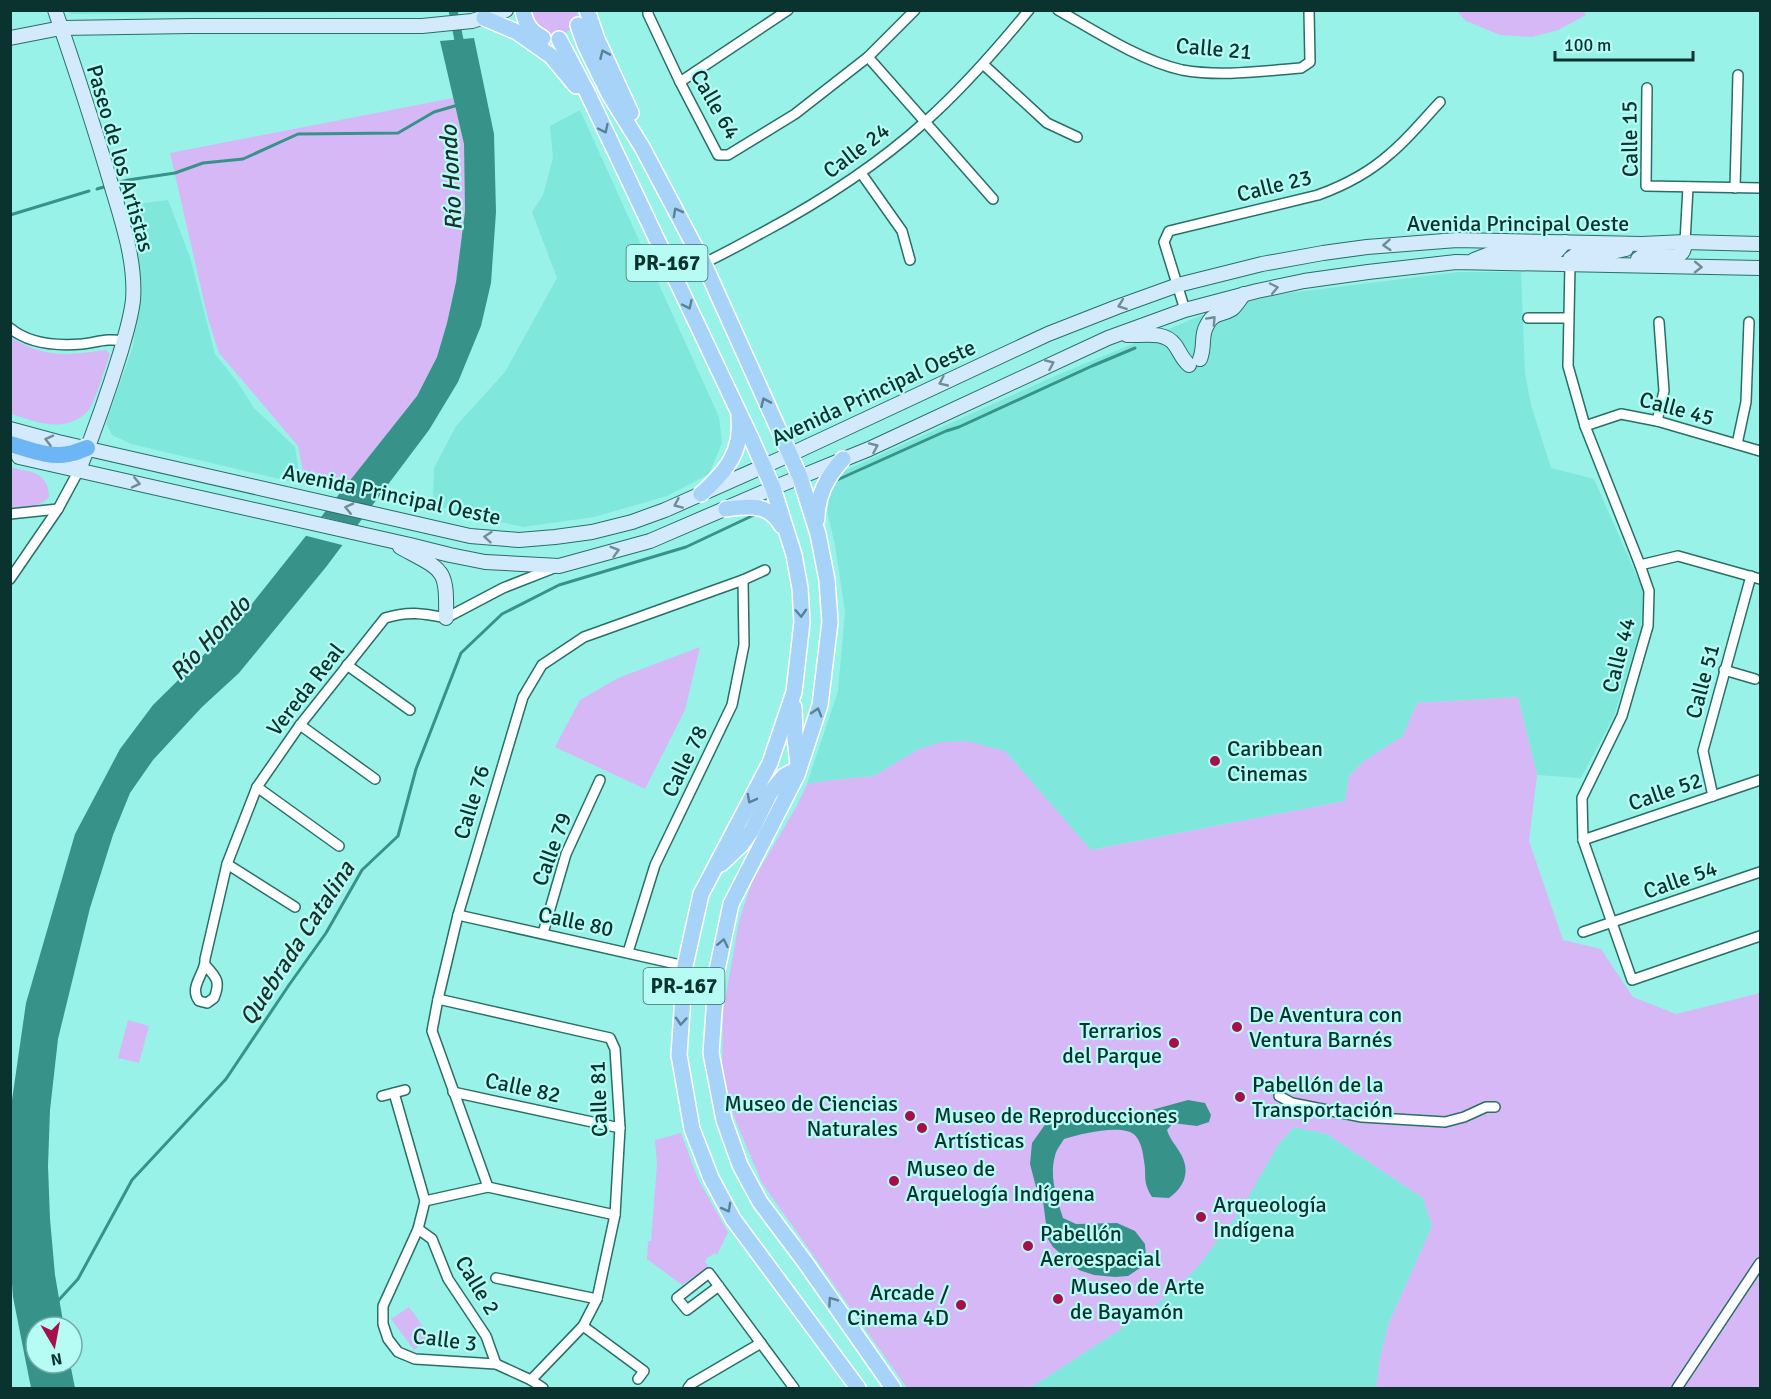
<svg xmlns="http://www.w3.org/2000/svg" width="1771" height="1399" font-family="Signika,sans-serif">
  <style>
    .built { fill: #80e7dc }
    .green { fill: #d7b8f7 }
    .water { fill: #37938a }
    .pier { fill: #98f2e8 }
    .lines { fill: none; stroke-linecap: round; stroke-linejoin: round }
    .stream { stroke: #37938a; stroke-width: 3 }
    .canal { stroke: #37938a; stroke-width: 9 }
    .street-casing { stroke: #286f68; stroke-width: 12 }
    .secondary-casing { stroke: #286f68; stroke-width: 16 }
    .primary-casing { stroke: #fff; stroke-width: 18 }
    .highway-casing { stroke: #fff; stroke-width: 20 }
    .street { stroke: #fff; stroke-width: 9 }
    .secondary { stroke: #d3e9fc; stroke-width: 14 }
    .primary { stroke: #a7d3f9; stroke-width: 15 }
    .highway { stroke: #6db6f5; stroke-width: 16 }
    .oneway { stroke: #588394 }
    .oneway2 { stroke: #6e8e96 }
    .poi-dot { fill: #a5104a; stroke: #b6fcf4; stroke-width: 2 }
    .labels { text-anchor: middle; stroke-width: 4.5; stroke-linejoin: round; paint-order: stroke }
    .shield { fill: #b6fcf4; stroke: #3e6f6a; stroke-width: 1.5 }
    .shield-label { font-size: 21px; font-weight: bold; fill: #0a332f }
    .street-label { font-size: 22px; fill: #0a332f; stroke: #b6fcf4 }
    .poi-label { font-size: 22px; fill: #0a332f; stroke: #b6fcf4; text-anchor: start }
    .water-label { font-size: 24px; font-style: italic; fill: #1b302e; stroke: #b6fcf4 }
  </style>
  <rect width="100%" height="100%" fill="#98f2e8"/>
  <g class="built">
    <polygon points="68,11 349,11 344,12 71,14"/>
    <polygon points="580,110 719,417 722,443 709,474 667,496 594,517 523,527 465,514 433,504 434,468 456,426 505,372 557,278 532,212 543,195 553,158 550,126"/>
    <polygon points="168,200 190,257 215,354 238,383 254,408 295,447 301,484 131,444 112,435 106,423 133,346 140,293 127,205"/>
    <polygon points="1458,272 1521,272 1525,373 1531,405 1551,468 1594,479 1643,590 1641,628 1614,716 1581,778 1537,775 1518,697 1417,703 1403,736 1364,761 1349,776 1345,801 1090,850 1005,751 919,749 874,776 825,781 807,784 838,691 845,612 835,545 827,512 833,476 1055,376 1200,316 1273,295"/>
    <polygon points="1294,1127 1327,1134 1423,1198 1432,1226 1388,1325 1380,1358 1376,1388 1030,1388 1153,1308 1278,1145"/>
  </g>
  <g class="green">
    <path d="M578 10C576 34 559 39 539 32L527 11Z"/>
    <polygon points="1583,10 1586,15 1558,30 1532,37 1500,35 1466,21 1457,11"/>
    <polygon points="453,98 464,144 465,211 456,282 447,323 437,357 417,396 344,488 305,481 298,446 219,353 208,319 170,153"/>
    <path d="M10 337C47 359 66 355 106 350L110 354C106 365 94 406 87 412 64 434 36 422 11 414Z"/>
    <path d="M10 467C31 472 48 471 49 497 40 507 24 509 11 509Z"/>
    <polygon points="700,647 685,710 645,789 555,747 580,700 618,678"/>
    <polygon points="1518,697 1537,775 1529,841 1563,940 1601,949 1633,997 1676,1014 1760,993 1760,1388 1376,1388 1380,1358 1388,1325 1432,1226 1423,1198 1327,1134 1294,1127 1278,1145 1239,1213 1195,1270 1153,1308 1030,1388 907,1388 762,1183 734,1117 722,1066 723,1011 739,921 752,882 796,807 807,784 825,781 874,776 919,749 942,742 967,741 1005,751 1091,850 1345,801 1349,776 1364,761 1403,736 1417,703"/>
    <polygon points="128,1020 149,1026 139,1063 118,1058"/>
    <polygon points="681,1133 698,1179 728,1232 717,1255 715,1253 707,1258 705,1262 709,1267 682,1285 647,1259 648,1241 651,1241 657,1164 655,1140"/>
    <polygon points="409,1307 431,1338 414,1350 391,1319"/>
  </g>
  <g class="water">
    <polygon points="474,38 494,134 496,212 491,283 481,326 458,382 429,430 326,567 239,673 202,707 153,760 130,793 113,835 90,908 58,1039 50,1110 48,1166 50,1219 55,1275 64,1327 36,1327 36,1363 70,1363 75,1388 31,1388 13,1297 11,1270 11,1107 26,1003 75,834 120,749 153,705 240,619 417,396 437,357 447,323 456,282 465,211 464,144 440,41"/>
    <path d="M1188 1100 1205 1103 1211 1115 1209 1122 1197 1126 1173 1123 1167 1130C1170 1139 1174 1143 1179 1151 1191 1169 1186 1186 1169 1198L1152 1197C1142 1180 1147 1178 1144 1161 1143 1151 1140 1136 1130 1132 1113 1126 1081 1134 1064 1139 1061 1144 1056 1150 1055 1156 1049 1176 1057 1199 1063 1218L1076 1224 1117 1223 1135 1231 1145 1244 1146 1257 1140 1268 1128 1276 1115 1277 1094 1275 1079 1270 1053 1247 1048 1239 1043 1201 1036 1187 1030 1164 1032 1143 1049 1119 1061 1114 1119 1115 1148 1111Z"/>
  </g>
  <polygon class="pier" points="318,516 360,526 346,546 303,535"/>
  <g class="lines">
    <g class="stream">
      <polyline points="116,183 128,180 175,173 203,163 243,159 298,134 398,133 434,112 458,105"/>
      <polyline points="97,189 107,186"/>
      <polyline points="10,215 89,191"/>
      <polyline points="837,480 946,431 959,427 1092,366 1135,348"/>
      <polyline points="57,1302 78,1279 132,1180 226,1079 289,985 326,933 362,870 398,836 416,769 461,653 502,614 559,585 686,547 756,514"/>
    </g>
    <polyline class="canal" points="453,10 459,40"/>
    <defs>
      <g id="street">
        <polyline points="648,10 648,14 680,82 718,155 728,155 795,114 868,57 915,10"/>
        <path d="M1058 10C1095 31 1141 61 1182 70 1221 77 1262 71 1301 68L1310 62 1309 10"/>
        <polyline points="868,57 993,199"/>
        <polyline points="984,65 1047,123 1077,137"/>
        <polyline points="680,82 788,10"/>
        <polyline points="1647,88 1646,186 1760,188"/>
        <polyline points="861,173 902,231 910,260"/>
        <polyline points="1735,188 1738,75"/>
        <polyline points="1685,242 1688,187"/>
        <polyline points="1570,264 1568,366 1585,426 1640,565 1649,591 1648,626 1622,716 1582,798 1583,840 1632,980 1760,936"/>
        <path d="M674 277C702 265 729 251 756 236 817 204 875 167 926 121 964 87 997 49 1029 10"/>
        <path d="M1185 310 1164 242 1169 231 1318 195C1343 186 1371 171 1391 153 1409 138 1424 119 1440 102"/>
        <polyline points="1528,318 1568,318"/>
        <path d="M10 328C29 344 58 346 82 344 98 342 107 338 124 341"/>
        <polyline points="1657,421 1664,391 1659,322"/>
        <polyline points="1585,426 1621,414 1657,421 1760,451"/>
        <polyline points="1737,444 1746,402 1749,322"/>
        <polyline points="10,514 58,509"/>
        <polyline points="1640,565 1678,556 1760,579"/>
        <polyline points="10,579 58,509 79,470"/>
        <polyline points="347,665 410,710"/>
        <polyline points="1724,670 1755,679"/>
        <polyline points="300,725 375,779"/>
        <polyline points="257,787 339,846"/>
        <polyline points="1713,796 1703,751 1751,576"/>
        <polyline points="1583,840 1760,780"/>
        <polyline points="227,864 295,907"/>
        <polyline points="458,915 685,966"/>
        <polyline points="1583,932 1760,872"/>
        <polyline points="543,933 566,854 600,780"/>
        <polyline points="628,952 655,865 732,705 744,645 743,580"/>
        <path d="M205 965C216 977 221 981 214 998L207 1003 199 1001C188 987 206 973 205 959L227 864 257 787 300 725 385 618C408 611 422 613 446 618L503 588 554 568"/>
        <polyline points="438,999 610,1038 615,1049 620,1128 615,1215 597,1299 583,1326 531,1380"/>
        <polyline points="453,1092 620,1128"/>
        <polyline points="394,1093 425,1201 418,1229 383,1306 383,1324 388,1339 398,1352 415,1359 496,1364 531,1380 543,1388"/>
        <polyline points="382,1096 405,1090"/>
        <polyline points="1279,1096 1292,1103 1362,1117 1445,1122 1464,1117 1486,1107 1495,1107"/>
        <polyline points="488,1187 432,1031 438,999 458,915 523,697 542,665 584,637 743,580 765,570"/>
        <polyline points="425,1201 488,1187 615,1215"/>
        <polyline points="418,1229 432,1239 448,1279 486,1336 496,1364"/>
        <polyline points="496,1278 597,1299"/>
        <polyline points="719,1286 687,1310 677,1298 709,1273 794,1388"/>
        <polyline points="583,1326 644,1371 638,1379"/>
        <polyline points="688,1388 691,1384 761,1343"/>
        <polyline points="1677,1388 1760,1263"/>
      </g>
      <g id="secondary">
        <path d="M55 10C75 68 94 126 111 184 122 221 136 262 133 300 131 318 125 337 120 354 108 393 94 432 79 470"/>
        <polyline points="10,38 61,28 191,26 422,26 472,21 506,10"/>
        <path d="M1638 259 1641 257 1677 256C1684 253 1684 249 1685 242"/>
        <polyline points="1474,260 1492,253 1551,254 1557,251 1565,242"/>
        <polyline points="1570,264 1570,259 1577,254 1608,253 1626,249"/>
        <path d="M1127 335C1142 336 1164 330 1175 345 1180 352 1182 359 1189 365"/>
        <path d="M1200 359C1205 347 1201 336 1206 327 1213 311 1220 316 1232 309 1236 306 1240 299 1244 294"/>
        <polyline points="10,429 58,442 470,536 519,540 555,537 592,532 632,522 665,510 789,455 1048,334 1117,307 1178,285 1262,264 1323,253 1367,247 1457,240 1642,244 1685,242 1760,244"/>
        <polyline points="19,457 410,545 450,555 485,562 559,566 650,541 773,488 869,449 1108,338 1185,310 1257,291 1304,281 1368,272 1456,262 1760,268"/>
        <path d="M400 547C444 571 447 567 446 618"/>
      </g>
      <g id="primary">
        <path d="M523 10C525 24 531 32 543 38"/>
        <polyline points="587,10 597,39 631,113"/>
        <polyline points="484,18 517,32 551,56 576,86"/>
        <polyline points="578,25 585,45 609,94 642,147 704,264 800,477 818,534 827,580 830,622 820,705 797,775 731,904 717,970 711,1053 724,1120 740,1165 760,1202 805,1262 893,1388"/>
        <polyline points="559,39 588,94 751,438 773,488 794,555 800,588 802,622 794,692 770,763 701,894 685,966 679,1055 692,1129 711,1178 733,1219 858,1388"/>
        <path d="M701 494C725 472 743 452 739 417"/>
        <path d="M726 509C751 506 768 503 782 526"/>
        <path d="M817 519C817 495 827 477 843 459"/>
        <polyline points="794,707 795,738 798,764"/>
        <polyline points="721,864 741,845 752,830 770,793 784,776 799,768"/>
      </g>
      <path id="highway" d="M10 444C28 449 50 458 68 454 75 453 81 450 87 448"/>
    </defs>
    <use href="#street" class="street-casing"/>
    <use href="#secondary" class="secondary-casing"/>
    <use href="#primary" class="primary-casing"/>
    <use href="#highway" class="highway-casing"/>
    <use href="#street" class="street"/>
    <use href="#secondary" class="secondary"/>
    <use href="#primary" class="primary"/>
    <use href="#highway" class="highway"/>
  </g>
  <defs><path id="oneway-chevron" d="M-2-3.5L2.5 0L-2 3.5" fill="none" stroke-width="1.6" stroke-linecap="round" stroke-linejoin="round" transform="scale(1.5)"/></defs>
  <g class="oneway">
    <use href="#oneway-chevron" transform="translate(604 54) rotate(-114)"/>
    <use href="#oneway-chevron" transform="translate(604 129) rotate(65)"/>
    <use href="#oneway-chevron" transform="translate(677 212) rotate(-118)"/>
    <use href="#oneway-chevron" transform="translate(688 305) rotate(65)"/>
    <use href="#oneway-chevron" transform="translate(765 402) rotate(-114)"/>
    <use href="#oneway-chevron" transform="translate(801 613) rotate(87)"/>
    <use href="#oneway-chevron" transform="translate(817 712) rotate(-73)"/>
    <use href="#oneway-chevron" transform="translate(751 799) rotate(118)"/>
    <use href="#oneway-chevron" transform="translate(723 943) rotate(-78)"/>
    <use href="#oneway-chevron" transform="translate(681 1021) rotate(94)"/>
    <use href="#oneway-chevron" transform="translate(727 1208) rotate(61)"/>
    <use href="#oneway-chevron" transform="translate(832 1301) rotate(-125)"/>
  </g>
  <g class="oneway2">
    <use href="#oneway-chevron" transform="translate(1387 245) rotate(176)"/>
    <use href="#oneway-chevron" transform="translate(1698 267) rotate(1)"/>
    <use href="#oneway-chevron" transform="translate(1274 288) rotate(-12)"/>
    <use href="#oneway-chevron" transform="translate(1122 305) rotate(160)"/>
    <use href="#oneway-chevron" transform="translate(1212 320) rotate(-47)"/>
    <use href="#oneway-chevron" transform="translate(1050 364) rotate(-24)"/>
    <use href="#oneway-chevron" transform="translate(943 382) rotate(155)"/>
    <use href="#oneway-chevron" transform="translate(49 440) rotate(-166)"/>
    <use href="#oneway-chevron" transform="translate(874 447) rotate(-24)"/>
    <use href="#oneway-chevron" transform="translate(136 483) rotate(13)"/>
    <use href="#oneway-chevron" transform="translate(678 504) rotate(156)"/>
    <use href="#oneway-chevron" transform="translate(349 508) rotate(-167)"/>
    <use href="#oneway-chevron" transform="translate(488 537) rotate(-175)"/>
    <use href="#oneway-chevron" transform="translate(615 551) rotate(-16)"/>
  </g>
  <g class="poi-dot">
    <circle cx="1215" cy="761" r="6"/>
    <circle cx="1237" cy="1027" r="6"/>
    <circle cx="1174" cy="1043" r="6"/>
    <circle cx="1240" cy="1097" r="6"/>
    <circle cx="910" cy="1116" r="6"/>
    <circle cx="922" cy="1128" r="6"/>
    <circle cx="894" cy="1181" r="6"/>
    <circle cx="1201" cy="1217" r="6"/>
    <circle cx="1028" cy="1246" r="6"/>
    <circle cx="1058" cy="1299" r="6"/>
    <circle cx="961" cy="1305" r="6"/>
  </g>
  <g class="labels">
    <g class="shield">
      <rect x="626.5" y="245" width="81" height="36" rx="4.5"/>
      <rect x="643.5" y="968" width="81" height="36" rx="4.5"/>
    </g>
    <g class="shield-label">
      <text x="667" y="270">PR-167</text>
      <text x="684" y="993">PR-167</text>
    </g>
    <g class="street-label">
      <text transform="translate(1214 48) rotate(5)" y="8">Calle 21</text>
      <text transform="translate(716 104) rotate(60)" y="8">Calle 64</text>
      <text transform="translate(1629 139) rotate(-91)" y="8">Calle 15</text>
      <text transform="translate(856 150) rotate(-37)" y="8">Calle 24</text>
      <text transform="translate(121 158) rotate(74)" y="8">Paseo de los Artistas</text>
      <text transform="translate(1274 185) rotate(-14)" y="8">Calle 23</text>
      <text x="1518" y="231">Avenida Principal Oeste</text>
      <text transform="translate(873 392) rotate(-25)" y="8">Avenida Principal Oeste</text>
      <text transform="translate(1677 408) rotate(15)" y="8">Calle 45</text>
      <text transform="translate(392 494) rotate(12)" y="8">Avenida Principal Oeste</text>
      <text transform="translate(1618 655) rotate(-76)" y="8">Calle 44</text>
      <text transform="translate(1702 681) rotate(-75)" y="8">Calle 51</text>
      <text transform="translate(305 689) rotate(-52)" y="8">Vereda Real</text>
      <text transform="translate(684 761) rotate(-64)" y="8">Calle 78</text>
      <text transform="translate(1665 791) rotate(-19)" y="8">Calle 52</text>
      <text transform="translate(471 802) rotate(-73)" y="8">Calle 76</text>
      <text transform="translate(551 849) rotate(-70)" y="8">Calle 79</text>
      <text transform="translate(1680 879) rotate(-19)" y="8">Calle 54</text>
      <text transform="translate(576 921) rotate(12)" y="8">Calle 80</text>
      <text transform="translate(523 1087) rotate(12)" y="8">Calle 82</text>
      <text transform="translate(598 1099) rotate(-92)" y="8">Calle 81</text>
      <text transform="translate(478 1285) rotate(59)" y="8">Calle 2</text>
      <text transform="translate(445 1339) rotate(7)" y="8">Calle 3</text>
    </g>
    <g class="poi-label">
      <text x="1227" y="756">Caribbean<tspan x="1227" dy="25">Cinemas</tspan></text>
      <text x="1249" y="1022">De Aventura con<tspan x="1249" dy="25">Ventura Barnés</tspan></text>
      <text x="1162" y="1038" text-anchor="end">Terrarios<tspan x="1162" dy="25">del Parque</tspan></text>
      <text x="1252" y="1092">Pabellón de la<tspan x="1252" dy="25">Transportación</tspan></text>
      <text x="898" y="1111" text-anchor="end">Museo de Ciencias<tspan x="898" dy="25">Naturales</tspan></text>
      <text x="934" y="1123">Museo de Reproducciones<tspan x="934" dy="25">Artísticas</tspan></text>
      <text x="906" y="1176">Museo de<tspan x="906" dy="25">Arquelogía Indígena</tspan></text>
      <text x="1213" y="1212">Arqueología<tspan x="1213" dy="25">Indígena</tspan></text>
      <text x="1040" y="1241">Pabellón<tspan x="1040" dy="25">Aeroespacial</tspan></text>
      <text x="1070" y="1294">Museo de Arte<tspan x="1070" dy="25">de Bayamón</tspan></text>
      <text x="949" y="1300" text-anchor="end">Arcade /<tspan x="949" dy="25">Cinema 4D</tspan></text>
    </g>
    <g class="water-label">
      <text transform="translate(451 178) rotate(-93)" y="8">Río Hondo</text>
      <text transform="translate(210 638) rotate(-47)" y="8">Río Hondo</text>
      <text transform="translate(297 943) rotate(-57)" y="8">Quebrada Catalina</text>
    </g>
  </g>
  <rect width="1771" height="1399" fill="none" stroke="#0a332f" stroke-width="24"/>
  <g transform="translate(54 1345) rotate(170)"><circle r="28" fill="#b6fcf4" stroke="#71aca5" stroke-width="1.5"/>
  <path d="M0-4.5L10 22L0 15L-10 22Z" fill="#a5104a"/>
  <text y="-9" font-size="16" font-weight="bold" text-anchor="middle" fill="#0a332f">N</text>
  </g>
  <path d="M1555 51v9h138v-9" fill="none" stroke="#0a332f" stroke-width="3"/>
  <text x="1564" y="51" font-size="18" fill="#0a332f" stroke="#b6fcf4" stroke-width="4.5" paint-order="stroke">100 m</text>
</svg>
